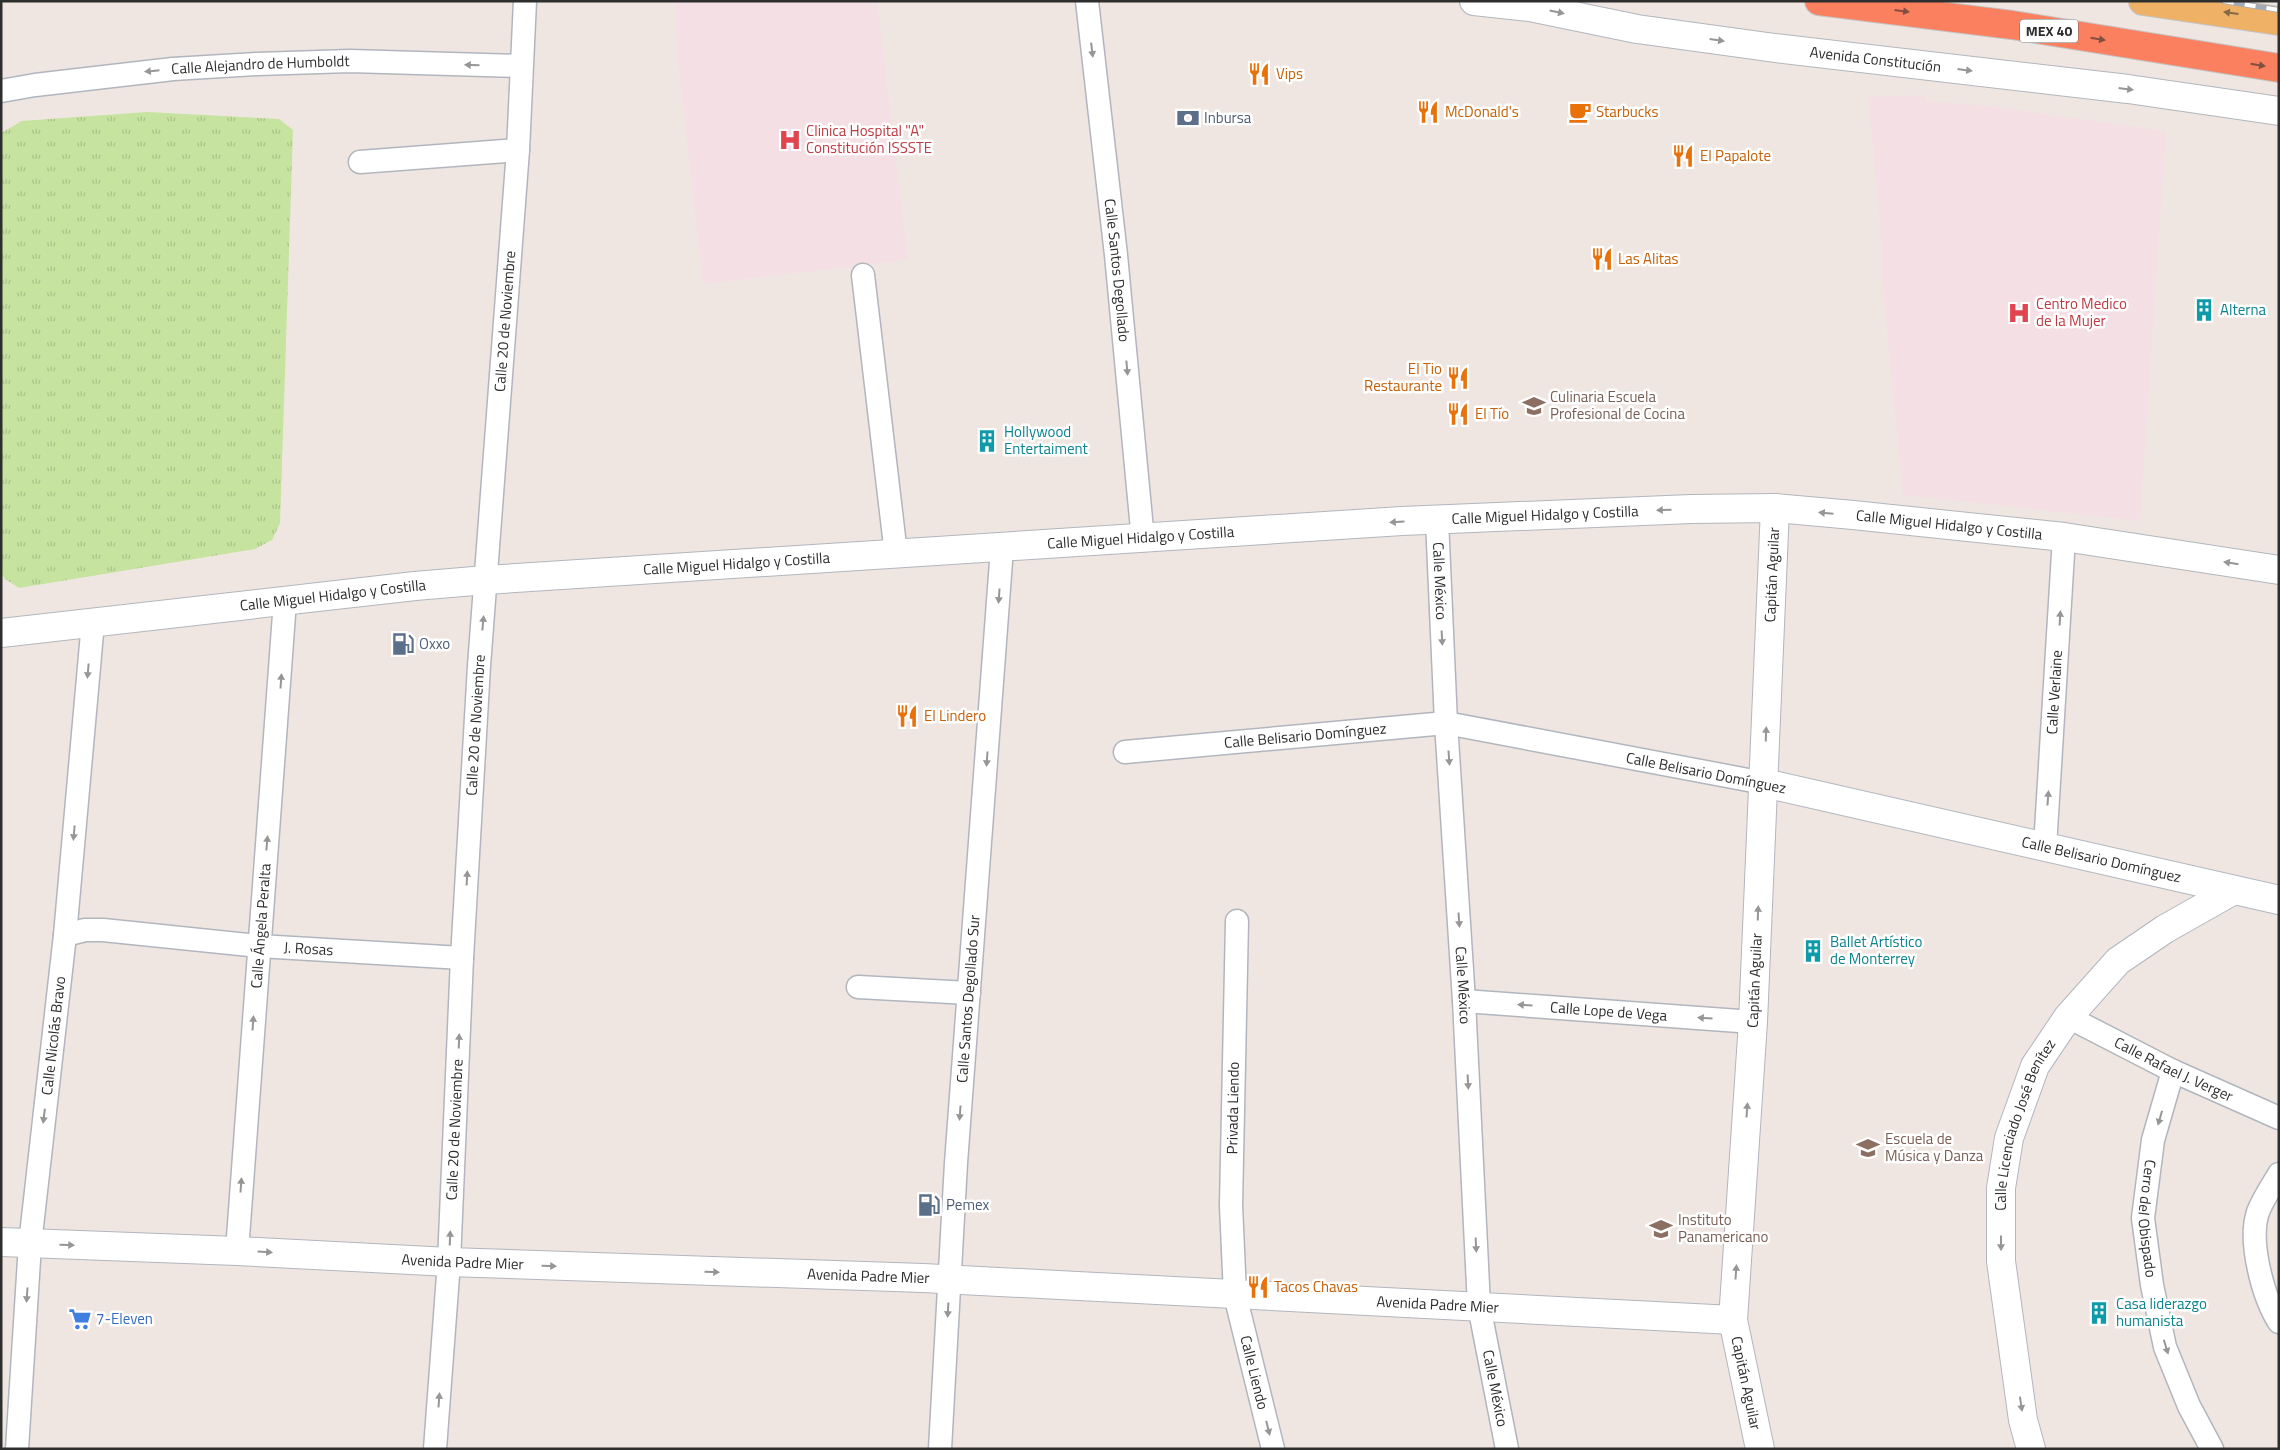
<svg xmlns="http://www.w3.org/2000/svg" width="2280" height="1450" font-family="'Titillium Web',sans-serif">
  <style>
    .medical { fill: #f4dfe5 }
    .grass { fill: url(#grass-tufts) }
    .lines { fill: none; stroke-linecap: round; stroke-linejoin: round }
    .street-casing { stroke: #b1b6be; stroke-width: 25 }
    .secondary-casing { stroke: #b1b6be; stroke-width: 30 }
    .primary-casing { stroke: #c4c4c4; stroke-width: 30 }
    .highway-casing { stroke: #c4c4c4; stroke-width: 30 }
    .street { stroke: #fff; stroke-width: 22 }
    .secondary { stroke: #fff; stroke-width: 28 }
    .primary { stroke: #efb166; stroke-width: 28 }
    .highway { stroke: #fb805f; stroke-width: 28 }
    .rail-casing { stroke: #a3abb7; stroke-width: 5.5 }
    .rail { stroke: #fff; stroke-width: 4; stroke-dasharray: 11; stroke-linecap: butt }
    .oneway { fill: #804f42 }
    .oneway2 { fill: #969696 }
    .oneway3 { fill: #856947 }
    .labels { text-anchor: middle; stroke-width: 5; stroke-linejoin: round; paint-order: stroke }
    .shield { fill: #fff; stroke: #6d6d6d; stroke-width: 1 }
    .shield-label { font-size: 14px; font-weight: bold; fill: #2e2e2e }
    .street-label { font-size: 15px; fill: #2e2e2e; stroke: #fff }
    .food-label { font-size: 15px; fill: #c56008; stroke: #fff; text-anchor: start }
    .service-label { font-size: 15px; fill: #4e5e75; stroke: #fff; text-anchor: start }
    .health-label { font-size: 15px; fill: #be3a42; stroke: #fff; text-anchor: start }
    .culture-label { font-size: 15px; fill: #0d838f; stroke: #fff; text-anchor: start }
    .education-label { font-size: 15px; fill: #785e54; stroke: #fff; text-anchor: start }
    .shop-label { font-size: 15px; fill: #366cbe; stroke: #fff; text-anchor: start }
  </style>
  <defs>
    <pattern id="grass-tufts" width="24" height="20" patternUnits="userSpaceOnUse" patternTransform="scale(1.25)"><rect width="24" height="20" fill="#c6e39f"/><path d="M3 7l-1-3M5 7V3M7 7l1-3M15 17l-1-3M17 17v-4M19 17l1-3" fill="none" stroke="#aac389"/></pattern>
  </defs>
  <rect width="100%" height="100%" fill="#efe6e1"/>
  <g class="medical">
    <polygon points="675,1 877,1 908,260 703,284 678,60"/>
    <polygon points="1925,95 1926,101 1989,106 2166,131 2140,521 1903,495 1883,289 1880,220 1868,97"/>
  </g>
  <polygon class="grass" points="147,112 279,119 293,130 280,523 272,540 255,549 19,588 5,579 1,573 1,133 22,121"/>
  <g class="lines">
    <defs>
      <g id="street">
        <path id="s1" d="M1087 1 1116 255 1143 540"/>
        <path id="s2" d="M1 91 35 85 173 69 257 64 350 61 521 66"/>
        <polyline points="360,162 518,150"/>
        <polyline points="863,275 896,554"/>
        <path id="s3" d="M1437 520 1446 723 1464 1001 1479 1306 1507 1449"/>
        <path id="s4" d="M1125 752 1446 723 1764 783"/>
        <path id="s5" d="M2045 847 2064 537"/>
        <path id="s6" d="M1237 921 1231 1205 1235 1295 1273 1449"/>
        <path id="s7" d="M65 935 85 930H103L259 946 462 958"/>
        <polyline points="858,987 969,993"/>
        <path id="s8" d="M1464 1001 1753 1022"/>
        <path id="s9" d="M2068 1017 2173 1071 2279 1118"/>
        <path id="s10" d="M2173 1071 2153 1140 2143 1218 2152 1285 2165 1347 2189 1406 2212 1449"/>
        <path d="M2279 1174C2272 1186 2263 1199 2258 1212 2248 1241 2263 1297 2279 1322"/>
        <path id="s11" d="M237 1251 285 601"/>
        <path id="s12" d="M17 1449 30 1244 65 935 93 622"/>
        <path id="s13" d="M435 1449 449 1262 462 958 479 666 518 150 525 1"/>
        <path id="s14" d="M940 1449 956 1163 1002 548"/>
      </g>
      <g id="secondary">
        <path id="s15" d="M1474 1 1530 7 1637 29 1775 48 2128 89 2279 111"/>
        <path id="s16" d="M1 633 415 586 486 580 1402 521 1691 509 1775 508 1853 515 2064 537 2279 570"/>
        <path id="s17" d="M1764 783 2279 900"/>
        <path id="s18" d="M1 1242 237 1251 449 1262 923 1278 1733 1320"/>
        <path id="s19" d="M1760 1449 1733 1320 1753 1022 1775 508"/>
        <path id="s20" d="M2031 1449 2023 1420 2001 1261V1188L2009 1138 2035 1066 2068 1017 2118 961 2165 929 2234 890"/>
      </g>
      <polyline id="primary" points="2143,1 2279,21"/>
      <polyline id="highway" points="1819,1 2012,25 2279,68"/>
    </defs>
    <use href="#street" class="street-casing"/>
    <use href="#secondary" class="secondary-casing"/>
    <use href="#primary" class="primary-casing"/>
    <use href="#highway" class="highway-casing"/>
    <use href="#street" class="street"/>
    <use href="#secondary" class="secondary"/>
    <use href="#primary" class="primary"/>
    <use href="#highway" class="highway"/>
    <defs>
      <polyline id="rail" points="2223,1 2279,10"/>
    </defs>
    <use href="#rail" class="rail-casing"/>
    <use href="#rail" class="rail"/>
  </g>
  <defs><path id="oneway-solid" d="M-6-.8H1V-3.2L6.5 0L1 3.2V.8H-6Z" transform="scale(1.25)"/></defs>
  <g class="oneway">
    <use href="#oneway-solid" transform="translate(1902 11) rotate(7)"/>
    <use href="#oneway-solid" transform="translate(2098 39) rotate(9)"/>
    <use href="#oneway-solid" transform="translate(2258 65) rotate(9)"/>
  </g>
  <g class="oneway2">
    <use href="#oneway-solid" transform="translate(1557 12) rotate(12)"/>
    <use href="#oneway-solid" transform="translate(1717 40) rotate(8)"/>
    <use href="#oneway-solid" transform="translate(1092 50) rotate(83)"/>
    <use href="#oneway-solid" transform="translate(472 65) rotate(-178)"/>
    <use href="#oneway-solid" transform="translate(1965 70) rotate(7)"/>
    <use href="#oneway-solid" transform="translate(152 71) rotate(174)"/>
    <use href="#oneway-solid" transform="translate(2126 89) rotate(7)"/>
    <use href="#oneway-solid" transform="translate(1127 368) rotate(85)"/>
    <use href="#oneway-solid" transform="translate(1664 510) rotate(178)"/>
    <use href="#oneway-solid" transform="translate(1826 513) rotate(-175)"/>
    <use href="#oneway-solid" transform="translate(1397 522) rotate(176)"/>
    <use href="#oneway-solid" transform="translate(2231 563) rotate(-171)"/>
    <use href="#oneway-solid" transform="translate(999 596) rotate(94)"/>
    <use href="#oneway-solid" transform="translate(2060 618) rotate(-87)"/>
    <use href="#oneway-solid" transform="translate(483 623) rotate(-85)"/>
    <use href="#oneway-solid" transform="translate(1442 638) rotate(87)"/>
    <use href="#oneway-solid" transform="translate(88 671) rotate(95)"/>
    <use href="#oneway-solid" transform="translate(281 681) rotate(-86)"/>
    <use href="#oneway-solid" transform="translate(1766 734) rotate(-88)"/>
    <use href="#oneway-solid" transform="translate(1449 758) rotate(86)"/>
    <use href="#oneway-solid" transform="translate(987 759) rotate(94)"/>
    <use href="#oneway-solid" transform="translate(2048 798) rotate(-86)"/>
    <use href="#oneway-solid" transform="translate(74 833) rotate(95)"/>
    <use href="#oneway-solid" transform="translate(267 843) rotate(-85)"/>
    <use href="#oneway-solid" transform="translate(467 878) rotate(-87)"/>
    <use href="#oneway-solid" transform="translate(1758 913) rotate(-88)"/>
    <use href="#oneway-solid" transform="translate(1459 920) rotate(86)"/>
    <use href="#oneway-solid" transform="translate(1525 1005) rotate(-176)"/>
    <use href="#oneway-solid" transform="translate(1705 1018) rotate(-176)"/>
    <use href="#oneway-solid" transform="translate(253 1023) rotate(-86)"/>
    <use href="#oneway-solid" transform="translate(459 1041) rotate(-88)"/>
    <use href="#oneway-solid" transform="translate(1468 1082) rotate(87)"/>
    <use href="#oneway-solid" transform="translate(1747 1110) rotate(-86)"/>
    <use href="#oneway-solid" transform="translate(960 1113) rotate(94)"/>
    <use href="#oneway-solid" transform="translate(44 1116) rotate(97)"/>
    <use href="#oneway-solid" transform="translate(2160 1118) rotate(106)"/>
    <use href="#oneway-solid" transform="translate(241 1185) rotate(-86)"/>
    <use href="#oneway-solid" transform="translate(450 1238) rotate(-88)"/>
    <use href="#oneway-solid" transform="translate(2001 1243) rotate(90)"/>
    <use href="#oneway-solid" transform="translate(67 1245) rotate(2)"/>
    <use href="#oneway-solid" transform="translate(1476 1245) rotate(87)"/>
    <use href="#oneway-solid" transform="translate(265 1252) rotate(3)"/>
    <use href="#oneway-solid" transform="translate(549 1266) rotate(2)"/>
    <use href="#oneway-solid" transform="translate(712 1272) rotate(2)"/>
    <use href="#oneway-solid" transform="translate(1736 1272) rotate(-86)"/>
    <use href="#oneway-solid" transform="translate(27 1295) rotate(94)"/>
    <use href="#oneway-solid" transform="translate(948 1310) rotate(93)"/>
    <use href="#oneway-solid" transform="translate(2166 1347) rotate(73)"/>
    <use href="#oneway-solid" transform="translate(439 1400) rotate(-86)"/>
    <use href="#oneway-solid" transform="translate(2021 1404) rotate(82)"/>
    <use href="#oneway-solid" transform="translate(1268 1428) rotate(76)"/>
  </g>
  <use class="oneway3" href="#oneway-solid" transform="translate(2231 13) rotate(-172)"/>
  <defs>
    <symbol id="restaurant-bare" viewBox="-9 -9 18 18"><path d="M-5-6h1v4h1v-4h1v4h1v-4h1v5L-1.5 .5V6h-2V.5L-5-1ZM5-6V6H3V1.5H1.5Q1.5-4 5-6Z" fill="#e8710a" stroke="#fff" stroke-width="2.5" paint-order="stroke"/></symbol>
    <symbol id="cafe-bare" viewBox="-9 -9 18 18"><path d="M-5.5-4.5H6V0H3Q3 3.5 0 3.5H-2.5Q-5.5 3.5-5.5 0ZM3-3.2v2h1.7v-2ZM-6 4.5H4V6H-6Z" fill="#e8710a" stroke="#fff" stroke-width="2.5" paint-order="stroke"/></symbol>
    <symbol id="bank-bare" viewBox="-9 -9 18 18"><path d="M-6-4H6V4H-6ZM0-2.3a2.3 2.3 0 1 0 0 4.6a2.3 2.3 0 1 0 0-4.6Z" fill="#5c6f8a" stroke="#fff" stroke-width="2.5" paint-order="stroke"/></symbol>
    <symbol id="hospital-bare" viewBox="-9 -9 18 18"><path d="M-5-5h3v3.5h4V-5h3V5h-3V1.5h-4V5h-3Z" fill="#e0444e" stroke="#fff" stroke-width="2.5" paint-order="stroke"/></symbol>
    <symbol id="building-bare" viewBox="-9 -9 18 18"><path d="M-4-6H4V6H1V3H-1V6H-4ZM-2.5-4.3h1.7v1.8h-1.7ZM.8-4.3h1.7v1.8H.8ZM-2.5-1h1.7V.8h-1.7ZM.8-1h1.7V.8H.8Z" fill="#0f9aa8" stroke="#fff" stroke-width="2.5" paint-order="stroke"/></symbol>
    <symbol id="school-bare" viewBox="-9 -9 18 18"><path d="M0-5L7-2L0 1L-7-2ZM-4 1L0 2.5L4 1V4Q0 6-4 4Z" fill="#8d6e63" stroke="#fff" stroke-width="2.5" paint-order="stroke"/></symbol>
    <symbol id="fuel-bare" viewBox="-9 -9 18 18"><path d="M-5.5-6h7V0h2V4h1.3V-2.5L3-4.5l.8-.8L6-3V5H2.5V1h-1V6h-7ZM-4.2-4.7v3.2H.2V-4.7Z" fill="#5c6f8a" stroke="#fff" stroke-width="2.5" paint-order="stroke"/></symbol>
    <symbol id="supermarket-bare" viewBox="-9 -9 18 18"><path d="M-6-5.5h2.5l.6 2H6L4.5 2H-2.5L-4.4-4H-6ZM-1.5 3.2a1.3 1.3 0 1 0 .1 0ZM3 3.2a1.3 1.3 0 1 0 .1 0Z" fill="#3f7fe0" stroke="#fff" stroke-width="2.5" paint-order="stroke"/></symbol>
  </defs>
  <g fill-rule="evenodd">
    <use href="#restaurant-bare" x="1243" y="58" width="32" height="32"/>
    <use href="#restaurant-bare" x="1412" y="96" width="32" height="32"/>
    <use href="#cafe-bare" x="1564" y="96" width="32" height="32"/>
    <use href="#bank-bare" x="1172" y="102" width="32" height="32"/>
    <use href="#hospital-bare" x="774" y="124" width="32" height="32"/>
    <use href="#restaurant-bare" x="1667" y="140" width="32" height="32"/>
    <use href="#restaurant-bare" x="1586" y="243" width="32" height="32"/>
    <use href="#building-bare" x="2188" y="294" width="32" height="32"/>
    <use href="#hospital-bare" x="2003" y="297" width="32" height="32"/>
    <use href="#restaurant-bare" x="1442" y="362" width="32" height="32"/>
    <use href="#school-bare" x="1518" y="390" width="32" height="32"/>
    <use href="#restaurant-bare" x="1442" y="398" width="32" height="32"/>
    <use href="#building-bare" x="971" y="425" width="32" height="32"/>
    <use href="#fuel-bare" x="387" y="628" width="32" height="32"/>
    <use href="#restaurant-bare" x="891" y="700" width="32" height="32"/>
    <use href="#building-bare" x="1797" y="935" width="32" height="32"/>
    <use href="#school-bare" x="1852" y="1132" width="32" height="32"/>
    <use href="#fuel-bare" x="913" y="1189" width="32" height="32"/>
    <use href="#school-bare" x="1645" y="1213" width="32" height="32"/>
    <use href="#restaurant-bare" x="1242" y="1271" width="32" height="32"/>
    <use href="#building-bare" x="2083" y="1297" width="32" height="32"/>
    <use href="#supermarket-bare" x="64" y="1303" width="32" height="32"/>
  </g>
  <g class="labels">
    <rect class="shield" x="2020" y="19.5" width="58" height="23" rx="4"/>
    <g class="shield-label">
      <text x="2049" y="36">MEX 40</text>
    </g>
    <g class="street-label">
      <text dy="5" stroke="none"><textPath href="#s15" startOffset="406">Avenida Constitución</textPath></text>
      <text dy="5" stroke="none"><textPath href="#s2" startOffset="261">Calle Alejandro de Humboldt</textPath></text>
      <text dy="5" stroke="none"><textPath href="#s1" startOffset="271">Calle Santos Degollado</textPath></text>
      <text dy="5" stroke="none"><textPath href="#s13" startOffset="1130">Calle 20 de Noviembre</textPath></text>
      <text dy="5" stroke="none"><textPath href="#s16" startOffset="1549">Calle Miguel Hidalgo y Costilla</textPath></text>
      <text dy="5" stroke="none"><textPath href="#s16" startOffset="1954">Calle Miguel Hidalgo y Costilla</textPath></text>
      <text dy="5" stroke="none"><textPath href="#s16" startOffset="1144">Calle Miguel Hidalgo y Costilla</textPath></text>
      <text dy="5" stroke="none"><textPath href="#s16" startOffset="739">Calle Miguel Hidalgo y Costilla</textPath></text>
      <text dy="5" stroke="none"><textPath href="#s19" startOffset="878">Capitán Aguilar</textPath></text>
      <text dy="5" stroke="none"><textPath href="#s3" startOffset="61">Calle México</textPath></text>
      <text dy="5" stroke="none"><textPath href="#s16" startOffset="334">Calle Miguel Hidalgo y Costilla</textPath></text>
      <text dy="5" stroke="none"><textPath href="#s5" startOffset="155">Calle Verlaine</textPath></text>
      <text dy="5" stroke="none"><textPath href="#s13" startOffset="725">Calle 20 de Noviembre</textPath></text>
      <text dy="5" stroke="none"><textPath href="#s4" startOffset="181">Calle Belisario Domínguez</textPath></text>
      <text transform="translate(1706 773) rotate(11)" y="5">Calle Belisario Domínguez</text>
      <text dy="5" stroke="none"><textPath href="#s17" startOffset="346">Calle Belisario Domínguez</textPath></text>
      <text dy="5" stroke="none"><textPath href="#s11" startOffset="326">Calle Ángela Peralta</textPath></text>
      <text dy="5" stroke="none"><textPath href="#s7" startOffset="245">J. Rosas</textPath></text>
      <text dy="5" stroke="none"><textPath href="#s19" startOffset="472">Capitán Aguilar</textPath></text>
      <text dy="5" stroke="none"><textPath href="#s3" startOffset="466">Calle México</textPath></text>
      <text dy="5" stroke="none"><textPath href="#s14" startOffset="451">Calle Santos Degollado Sur</textPath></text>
      <text dy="5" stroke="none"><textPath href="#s8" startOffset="145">Calle Lope de Vega</textPath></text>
      <text dy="5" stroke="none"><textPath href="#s12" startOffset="415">Calle Nicolás Bravo</textPath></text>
      <text dy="5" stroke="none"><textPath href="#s9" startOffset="118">Calle Rafael J. Verger</textPath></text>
      <text transform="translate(1233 1108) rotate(-89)" y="5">Privada Liendo</text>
      <text dy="5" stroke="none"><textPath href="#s20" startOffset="331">Calle Licenciado José Benítez</textPath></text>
      <text dy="5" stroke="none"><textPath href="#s13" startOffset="320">Calle 20 de Noviembre</textPath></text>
      <text dy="5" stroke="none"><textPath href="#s10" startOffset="151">Cerro del Obispado</textPath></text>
      <text dy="5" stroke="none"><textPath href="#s18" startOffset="462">Avenida Padre Mier</textPath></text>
      <text dy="5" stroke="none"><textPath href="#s18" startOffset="868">Avenida Padre Mier</textPath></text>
      <text dy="5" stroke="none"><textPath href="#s18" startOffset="1438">Avenida Padre Mier</textPath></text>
      <text dy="5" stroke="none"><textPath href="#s6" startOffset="454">Calle Liendo</textPath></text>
      <text transform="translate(1746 1383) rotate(78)" y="5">Capitán Aguilar</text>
      <text dy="5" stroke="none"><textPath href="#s3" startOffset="871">Calle México</textPath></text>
    </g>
    <g class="food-label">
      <text x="1276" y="79">Vips</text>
      <text x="1445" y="117">McDonald's</text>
      <text x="1596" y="117">Starbucks</text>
      <text x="1700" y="161">El Papalote</text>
      <text x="1618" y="264">Las Alitas</text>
      <text x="1442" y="374" text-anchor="end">El Tio<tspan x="1442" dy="17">Restaurante</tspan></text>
      <text x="1475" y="419">El Tío</text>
      <text x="924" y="721">El Lindero</text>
      <text x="1274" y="1292">Tacos Chavas</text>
    </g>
    <g class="service-label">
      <text x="1204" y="123">Inbursa</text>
      <text x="419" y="649">Oxxo</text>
      <text x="946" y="1210">Pemex</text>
    </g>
    <g class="health-label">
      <text x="806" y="136">Clinica Hospital "A"<tspan x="806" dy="17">Constitución ISSSTE</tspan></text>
      <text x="2036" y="309">Centro Medico<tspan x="2036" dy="17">de la Mujer</tspan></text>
    </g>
    <g class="culture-label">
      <text x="2220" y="315">Alterna</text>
      <text x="1004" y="437">Hollywood<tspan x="1004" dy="17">Entertaiment</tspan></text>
      <text x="1830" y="947">Ballet Artístico<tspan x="1830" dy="17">de Monterrey</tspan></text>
      <text x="2116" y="1309">Casa liderazgo<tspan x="2116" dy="17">humanista</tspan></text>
    </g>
    <g class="education-label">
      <text x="1550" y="402">Culinaria Escuela<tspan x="1550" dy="17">Profesional de Cocina</tspan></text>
      <text x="1885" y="1144">Escuela de<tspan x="1885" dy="17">Música y Danza</tspan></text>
      <text x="1678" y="1225">Instituto<tspan x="1678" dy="17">Panamericano</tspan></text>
    </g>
    <g class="shop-label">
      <text x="96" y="1324">7-Eleven</text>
    </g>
  </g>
  <rect width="2280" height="1450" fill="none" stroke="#2e2e2e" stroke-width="5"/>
</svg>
